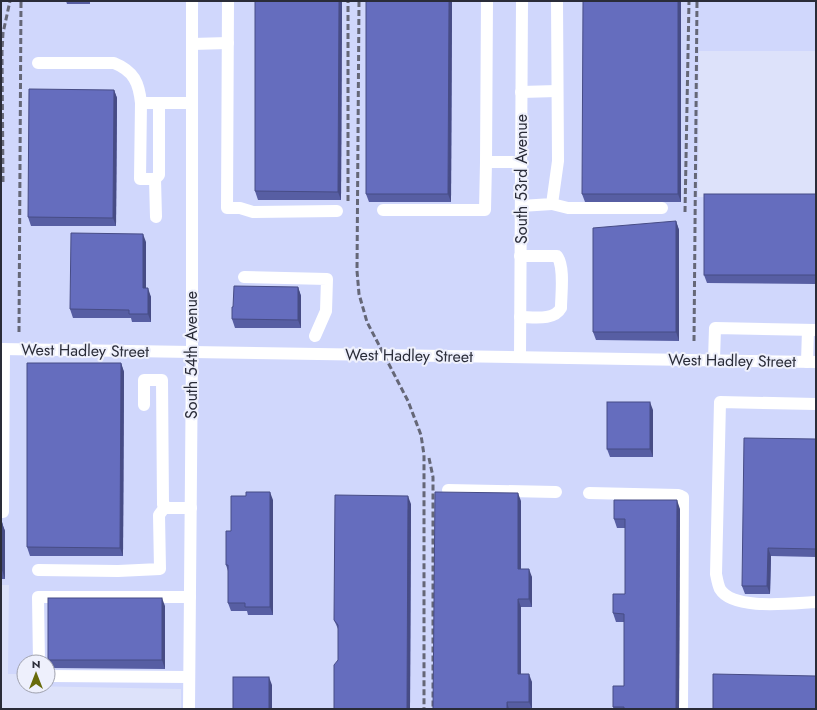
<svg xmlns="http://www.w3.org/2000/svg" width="817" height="710" font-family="Jost,sans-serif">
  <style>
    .built { fill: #d0d7fc }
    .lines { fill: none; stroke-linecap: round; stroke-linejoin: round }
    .minor { stroke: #fff; stroke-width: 12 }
    .rail { stroke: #656777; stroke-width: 3; stroke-dasharray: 6 3; stroke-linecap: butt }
    .wall { fill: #575ea3 }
    .shaded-wall { fill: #474c85 }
    .building { fill: #656dbe; stroke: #474c85 }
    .labels { text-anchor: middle; stroke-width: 4; stroke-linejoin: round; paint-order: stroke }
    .street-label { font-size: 16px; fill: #2a2c38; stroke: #eef0fc }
  </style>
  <rect width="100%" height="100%" fill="#dde2fa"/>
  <polygon class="built" points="1,1 816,1 816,51 699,51 698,197 816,198 816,709 181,709 181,689 27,686 48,686 48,662 24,662 24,674 8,674 9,585 1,585"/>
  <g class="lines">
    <g class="minor">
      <polyline points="228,1 227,208 240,208 253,212 337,211"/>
      <polyline points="487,1 486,162 521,162"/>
      <polyline points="192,44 228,43"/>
      <path d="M38 63H114C134 71 139 83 141 103"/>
      <polyline points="521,92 557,91"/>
      <polyline points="155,179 159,175 159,103"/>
      <polyline points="552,204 568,208 662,208"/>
      <polyline points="521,206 552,204 558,161 557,1"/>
      <polyline points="383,210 485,210 486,162"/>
      <polyline points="156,217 155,179 140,179 141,103 192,103"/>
      <polyline points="244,277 327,279 326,311 315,336"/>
      <path d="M520 317C533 317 554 321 561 308 561 294 565 267 557 256H520"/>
      <polyline points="1,349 816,362"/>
      <polyline points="520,357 522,1"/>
      <polyline points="714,360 715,328 816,330"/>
      <polyline points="807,362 808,330"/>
      <path d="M816 404 720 402 716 574C717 579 718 585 720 589 733 611 793 603 816 602"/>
      <polyline points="144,405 144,380 162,380 163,505 168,508 191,508"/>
      <polyline points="448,490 556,492"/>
      <polyline points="589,493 678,495 681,496 683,497 682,709"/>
      <polyline points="1,512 3,512 4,349"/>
      <polyline points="38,570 118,571 160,569 159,515 165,507"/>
      <polyline points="39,662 38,597 190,597"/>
      <polyline points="48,676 189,677"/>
      <polyline points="189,709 192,352 192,1"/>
    </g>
    <g class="rail">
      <polyline points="359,1 357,271 359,294 367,322 408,401 421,435 424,455 424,709"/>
      <polyline points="3,182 2,52 3,33 10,1"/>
      <polyline points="348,201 348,1"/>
      <polyline points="685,212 689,1"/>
      <polyline points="19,332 21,1"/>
      <polyline points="694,341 697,1"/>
      <polyline points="429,458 433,477 433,709"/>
    </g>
  </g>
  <g class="wall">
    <polygon points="66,1 90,1 90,4 67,4"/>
    <polygon points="255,1 342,1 341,200 258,200 255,191"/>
    <polygon points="452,1 451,202 369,202 366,194"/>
    <polygon points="681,1 681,202 585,202 582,194"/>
    <polygon points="114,90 117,98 116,226 31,226 28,217"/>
    <polygon points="816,194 816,284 707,283 704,275"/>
    <polygon points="676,221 679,230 679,341 596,340 593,332"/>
    <polygon points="146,242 146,288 151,297 151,322 132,322 131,318 73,318 70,309"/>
    <polygon points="298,287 301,296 301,328 235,328 232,319 233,307"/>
    <polygon points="121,363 124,372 123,556 30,556 27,547"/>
    <polygon points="653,410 653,457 610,457 607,449"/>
    <polygon points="816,439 816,557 771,556 770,594 745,594 742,586"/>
    <polygon points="273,500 273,615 248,615 247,611 231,611 228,603 228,571 226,565"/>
    <polygon points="521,501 521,569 532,577 532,607 521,607 521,674 532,682 532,709 433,709"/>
    <polygon points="411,504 410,709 334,709 338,660 338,629 334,620"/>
    <polygon points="680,509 679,709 614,709 613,707 624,686 624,622 616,622 613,613 625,594 625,528 617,528 614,519"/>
    <polygon points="1,523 2,523 5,531 5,579 1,579"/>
    <polygon points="165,606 165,669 51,668 48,660"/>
  </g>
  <g class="shaded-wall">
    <polygon points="339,1 342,1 341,200 338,192"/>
    <polygon points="449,1 452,1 451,202 448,194"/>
    <polygon points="678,1 681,1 681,202 678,194"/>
    <polygon points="114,90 117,98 116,226 113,218"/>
    <polygon points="676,221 679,230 679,341 676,332"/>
    <polygon points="143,234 146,242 146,297 143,288"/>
    <polygon points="298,287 301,296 301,328 298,320"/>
    <polygon points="148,288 151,297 151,322 148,314"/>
    <polygon points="121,363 124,372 123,556 120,548"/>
    <polygon points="650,402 653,410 653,457 650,449"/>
    <polygon points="270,492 273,500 273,615 270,607"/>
    <polygon points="518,493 521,501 521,577 518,569"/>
    <polygon points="408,496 411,504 410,709 407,709"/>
    <polygon points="677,500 680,509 679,709 676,709"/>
    <polygon points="2,523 5,531 5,579 2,570"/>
    <polygon points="768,548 771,556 770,594 767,586"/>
    <polygon points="529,569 532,577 532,607 529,599"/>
    <polygon points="162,598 165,606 165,669 162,660"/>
    <polygon points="518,599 521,607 521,682 518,674"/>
    <polygon points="529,674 532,682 532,709 529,702"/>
    <polygon points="269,677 272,685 272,709 269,709"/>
    <polygon points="507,702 509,709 507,709"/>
  </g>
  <g class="building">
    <polygon points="255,1 339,1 338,192 255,191"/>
    <polygon points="366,1 449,1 448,194 366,194"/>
    <polygon points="583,1 678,1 678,194 582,194"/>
    <polygon points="29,89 114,90 113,218 28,217"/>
    <rect x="704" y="194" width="112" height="81"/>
    <polygon points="676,221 676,332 593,332 593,228"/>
    <polygon points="71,233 143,234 143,288 148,288 148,314 129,314 129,310 70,309"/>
    <polygon points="234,286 298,287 298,320 232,319 232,307 233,307"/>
    <polygon points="27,363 121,363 120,548 27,547"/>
    <rect x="607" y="402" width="43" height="47"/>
    <polygon points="744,438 816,439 816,549 768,548 767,586 742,586"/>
    <polygon points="246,492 270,492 270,607 245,607 245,603 228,603 228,565 226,565 226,531 231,531 231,496 246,496"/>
    <polygon points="435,492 518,493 518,569 529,569 529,599 518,599 518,674 529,674 529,702 507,702 507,709 433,709"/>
    <polygon points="335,495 408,496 407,709 334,709 334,665 338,660 338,625 334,620"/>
    <polygon points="614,500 677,500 676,709 624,709 624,707 613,707 613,686 624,686 624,614 613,613 613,594 625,594 625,519 614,519"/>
    <rect x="1" y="523" width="1" height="47"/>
    <rect x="48" y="598" width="114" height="62"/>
    <polygon points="713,674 816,676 816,709 713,709"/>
    <rect x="233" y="677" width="36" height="32"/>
  </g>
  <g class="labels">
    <g class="street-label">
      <text transform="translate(521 179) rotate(-90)" y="6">South 53rd Avenue</text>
      <text transform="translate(85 350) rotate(1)" y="6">West Hadley Street</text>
      <text transform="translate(191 355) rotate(-90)" y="6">South 54th Avenue</text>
      <text transform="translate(409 355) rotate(1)" y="6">West Hadley Street</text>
      <text transform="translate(732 360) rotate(1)" y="6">West Hadley Street</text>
    </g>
  </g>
  <rect width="817" height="710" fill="none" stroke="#2a2c38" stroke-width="4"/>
  <g transform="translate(36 674)"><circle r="19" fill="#eef0fc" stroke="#a0a2ae"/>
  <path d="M0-3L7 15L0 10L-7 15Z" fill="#686b0b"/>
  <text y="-6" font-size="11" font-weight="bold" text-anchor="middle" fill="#2a2c38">N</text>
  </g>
</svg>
